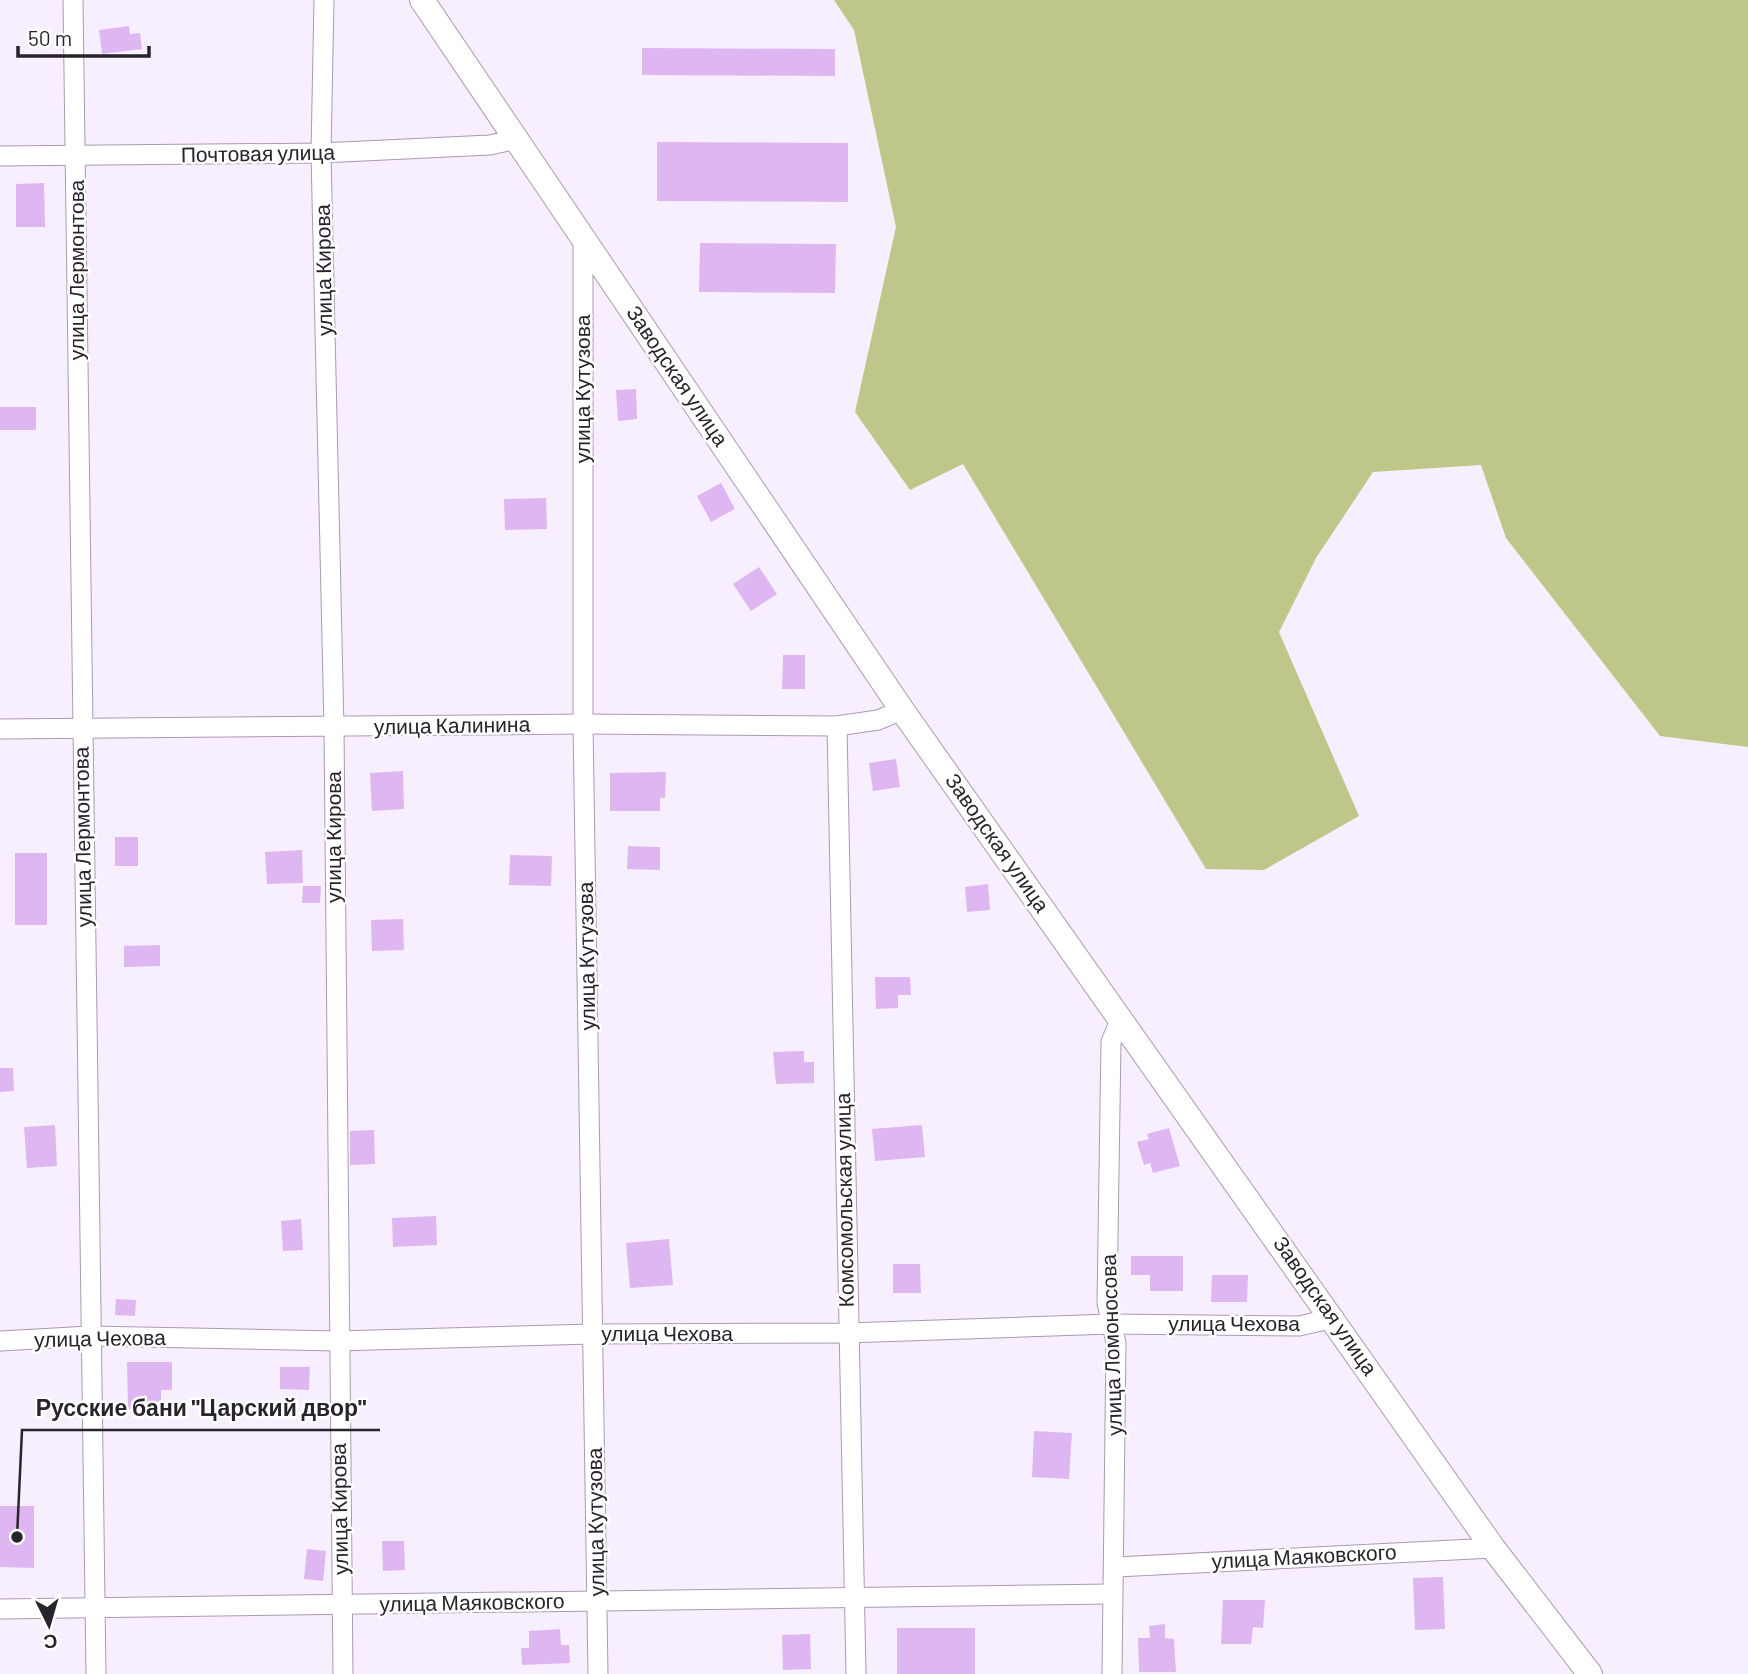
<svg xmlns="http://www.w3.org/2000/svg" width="1748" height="1674" font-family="Barlow,sans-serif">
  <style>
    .green { fill: #bfc68a }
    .building { fill: #deb7f2 }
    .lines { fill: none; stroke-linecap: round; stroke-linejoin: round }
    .minor-casing { stroke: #a99ab1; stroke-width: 21 }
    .tertiary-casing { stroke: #a99ab1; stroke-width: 26 }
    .minor { stroke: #fff; stroke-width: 19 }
    .tertiary { stroke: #fff; stroke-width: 24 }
    .labels { text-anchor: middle; stroke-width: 5; stroke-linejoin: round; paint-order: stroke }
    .street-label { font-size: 21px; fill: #29232c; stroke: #fff }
    .leader { fill: none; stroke: #29232c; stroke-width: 2.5 }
    .callout-dot { fill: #29232c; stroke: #fff; stroke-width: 2.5 }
    .callout-label { font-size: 23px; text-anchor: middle; font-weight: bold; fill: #29232c; stroke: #fff; stroke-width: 5; stroke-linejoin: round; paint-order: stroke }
  </style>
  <rect width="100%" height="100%" fill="#f8effe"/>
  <polygon class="green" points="834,0 1748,0 1748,747 1660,736 1506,538 1481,465 1373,472 1316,558 1279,632 1359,816 1264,870 1206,869 963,464 910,490 855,412 896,227 854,30"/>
  <g class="building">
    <polygon points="129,26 130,34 140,33 142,49 102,54 99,30"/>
    <polygon points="642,48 835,49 835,76 642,75"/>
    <polygon points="657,142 848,143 848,202 657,201"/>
    <polygon points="44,183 45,227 16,227 16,184"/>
    <polygon points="700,243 836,244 835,293 699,292"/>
    <polygon points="636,389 637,419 618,421 616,390"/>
    <rect x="0" y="407" width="36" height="23"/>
    <polygon points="721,483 735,509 711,522 697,496"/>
    <polygon points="546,498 547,529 505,530 504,499"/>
    <polygon points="759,567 777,594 751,611 733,584"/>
    <polygon points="783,655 805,655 805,689 782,689"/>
    <polygon points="896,759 900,787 873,791 869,763"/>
    <polygon points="403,771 404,809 372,811 370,773"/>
    <polygon points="666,772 665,798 660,798 660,811 610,811 610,773"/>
    <rect x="115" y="837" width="23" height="29"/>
    <polygon points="628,846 660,847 660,870 627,869"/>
    <polygon points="302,850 303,883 267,884 265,852"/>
    <rect x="15" y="853" width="32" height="72"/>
    <polygon points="510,855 552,856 551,886 509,885"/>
    <polygon points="988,884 990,910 967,912 965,887"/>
    <polygon points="303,886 321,886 320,903 302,903"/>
    <polygon points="403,919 404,950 372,951 371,920"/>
    <polygon points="160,945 160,966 124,967 124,946"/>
    <polygon points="875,977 910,977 911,995 898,995 898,1008 876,1009"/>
    <polygon points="804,1051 804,1062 814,1062 814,1083 776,1084 773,1052"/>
    <polygon points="0,1068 13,1068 14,1091 0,1092"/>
    <polygon points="55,1125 57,1166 27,1168 24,1127"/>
    <polygon points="922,1125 925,1157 875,1161 872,1129"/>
    <polygon points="1169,1128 1180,1166 1153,1173 1150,1163 1144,1165 1137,1142 1149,1139 1147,1134"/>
    <polygon points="374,1130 375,1164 350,1165 350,1131"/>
    <polygon points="436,1216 437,1245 393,1247 392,1218"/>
    <polygon points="301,1219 303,1250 283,1251 281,1221"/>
    <polygon points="669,1239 673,1285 630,1288 626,1243"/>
    <polygon points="1131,1256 1183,1256 1183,1291 1150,1291 1150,1275 1131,1275"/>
    <polygon points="893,1264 920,1264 921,1293 893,1293"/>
    <polygon points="1212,1275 1248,1275 1247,1302 1211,1302"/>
    <polygon points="116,1299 136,1300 135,1316 115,1315"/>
    <polygon points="127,1362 172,1362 172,1390 161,1390 161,1409 128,1409"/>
    <polygon points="280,1367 310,1367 309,1390 280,1389"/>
    <polygon points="1034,1431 1072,1433 1069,1479 1032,1477"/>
    <polygon points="0,1506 34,1506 34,1568 0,1567"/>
    <polygon points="382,1541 404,1541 405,1570 383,1571"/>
    <polygon points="307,1549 326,1551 323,1581 304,1579"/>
    <polygon points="1443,1577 1445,1629 1415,1630 1413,1578"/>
    <polygon points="1223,1600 1265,1600 1263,1628 1253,1627 1251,1644 1221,1644"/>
    <polygon points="1165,1624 1165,1638 1174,1639 1176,1672 1139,1672 1138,1638 1150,1638 1149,1626"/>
    <rect x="897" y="1628" width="78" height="46"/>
    <polygon points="560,1629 561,1645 569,1645 570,1663 522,1665 521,1648 529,1648 529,1631"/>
    <polygon points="810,1634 811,1669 783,1670 782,1635"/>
  </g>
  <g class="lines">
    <defs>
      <g id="minor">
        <polyline points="73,0 96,1674"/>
        <polyline points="324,0 321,153 334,728 343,1674"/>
        <polyline points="0,156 321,153 490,145 516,139"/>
        <polyline points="583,237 583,724 598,1674"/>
        <polyline points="837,726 856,1674"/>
        <polyline points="0,729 583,724 837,726 878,720 902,710"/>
        <polyline points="0,1341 90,1336 337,1341 593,1334 847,1333 1111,1324 1299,1326 1334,1318"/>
        <polyline points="1116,1567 1493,1548"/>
        <polyline points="0,1609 1112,1594"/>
        <polyline points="1112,1674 1116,1343 1107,1303 1111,1042 1121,1018"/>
      </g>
      <polyline id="tertiary" points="422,0 902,710 1493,1548 1590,1674"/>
    </defs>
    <use href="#minor" class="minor-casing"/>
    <use href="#tertiary" class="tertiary-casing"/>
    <use href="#minor" class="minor"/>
    <use href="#tertiary" class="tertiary"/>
  </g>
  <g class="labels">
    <g class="street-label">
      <text transform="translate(258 154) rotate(-1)" y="7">Почтовая улица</text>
      <text transform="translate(77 270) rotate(-90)" y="7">улица Лермонтова</text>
      <text transform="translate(324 270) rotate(-91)" y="7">улица Кирова</text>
      <text transform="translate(677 376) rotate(56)" y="7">Заводская улица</text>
      <text transform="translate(583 389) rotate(-90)" y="7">улица Кутузова</text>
      <text transform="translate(452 726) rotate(-1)" y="7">улица Калинина</text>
      <text transform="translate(83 837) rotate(-91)" y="7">улица Лермонтова</text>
      <text transform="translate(334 837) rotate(-90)" y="7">улица Кирова</text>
      <text transform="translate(997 843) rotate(55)" y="7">Заводская улица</text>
      <text transform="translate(587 956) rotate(-91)" y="7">улица Кутузова</text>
      <text transform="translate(845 1200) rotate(-91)" y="7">Комсомольская улица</text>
      <text transform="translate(1325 1306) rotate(55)" y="7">Заводская улица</text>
      <text x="1234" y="1331">улица Чехова</text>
      <text x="667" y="1341">улица Чехова</text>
      <text transform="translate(100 1339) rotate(-1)" y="7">улица Чехова</text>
      <text transform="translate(1112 1345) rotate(-92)" y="7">улица Ломоносова</text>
      <text transform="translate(340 1509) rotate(-91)" y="7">улица Кирова</text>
      <text transform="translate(596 1522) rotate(-91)" y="7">улица Кутузова</text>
      <text transform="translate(1304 1557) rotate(-3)" y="7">улица Маяковского</text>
      <text transform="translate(472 1603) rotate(-1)" y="7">улица Маяковского</text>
    </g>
  </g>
  <path class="leader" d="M17 1537L22 1430H380"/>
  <circle class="callout-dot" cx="17" cy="1537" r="7"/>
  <g class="callout-label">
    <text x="201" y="1416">Русские бани "Царский двор"</text>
  </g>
  <g transform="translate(49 1625) rotate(175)" stroke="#ffffff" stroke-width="5" paint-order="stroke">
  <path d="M0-5L12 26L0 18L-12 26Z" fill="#29232c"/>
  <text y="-10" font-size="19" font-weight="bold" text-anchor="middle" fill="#29232c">С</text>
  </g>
  <path d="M18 46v10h131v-10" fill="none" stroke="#29232c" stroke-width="3.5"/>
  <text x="28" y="46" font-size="21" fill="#29232c" stroke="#ffffff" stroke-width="5" paint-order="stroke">50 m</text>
</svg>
